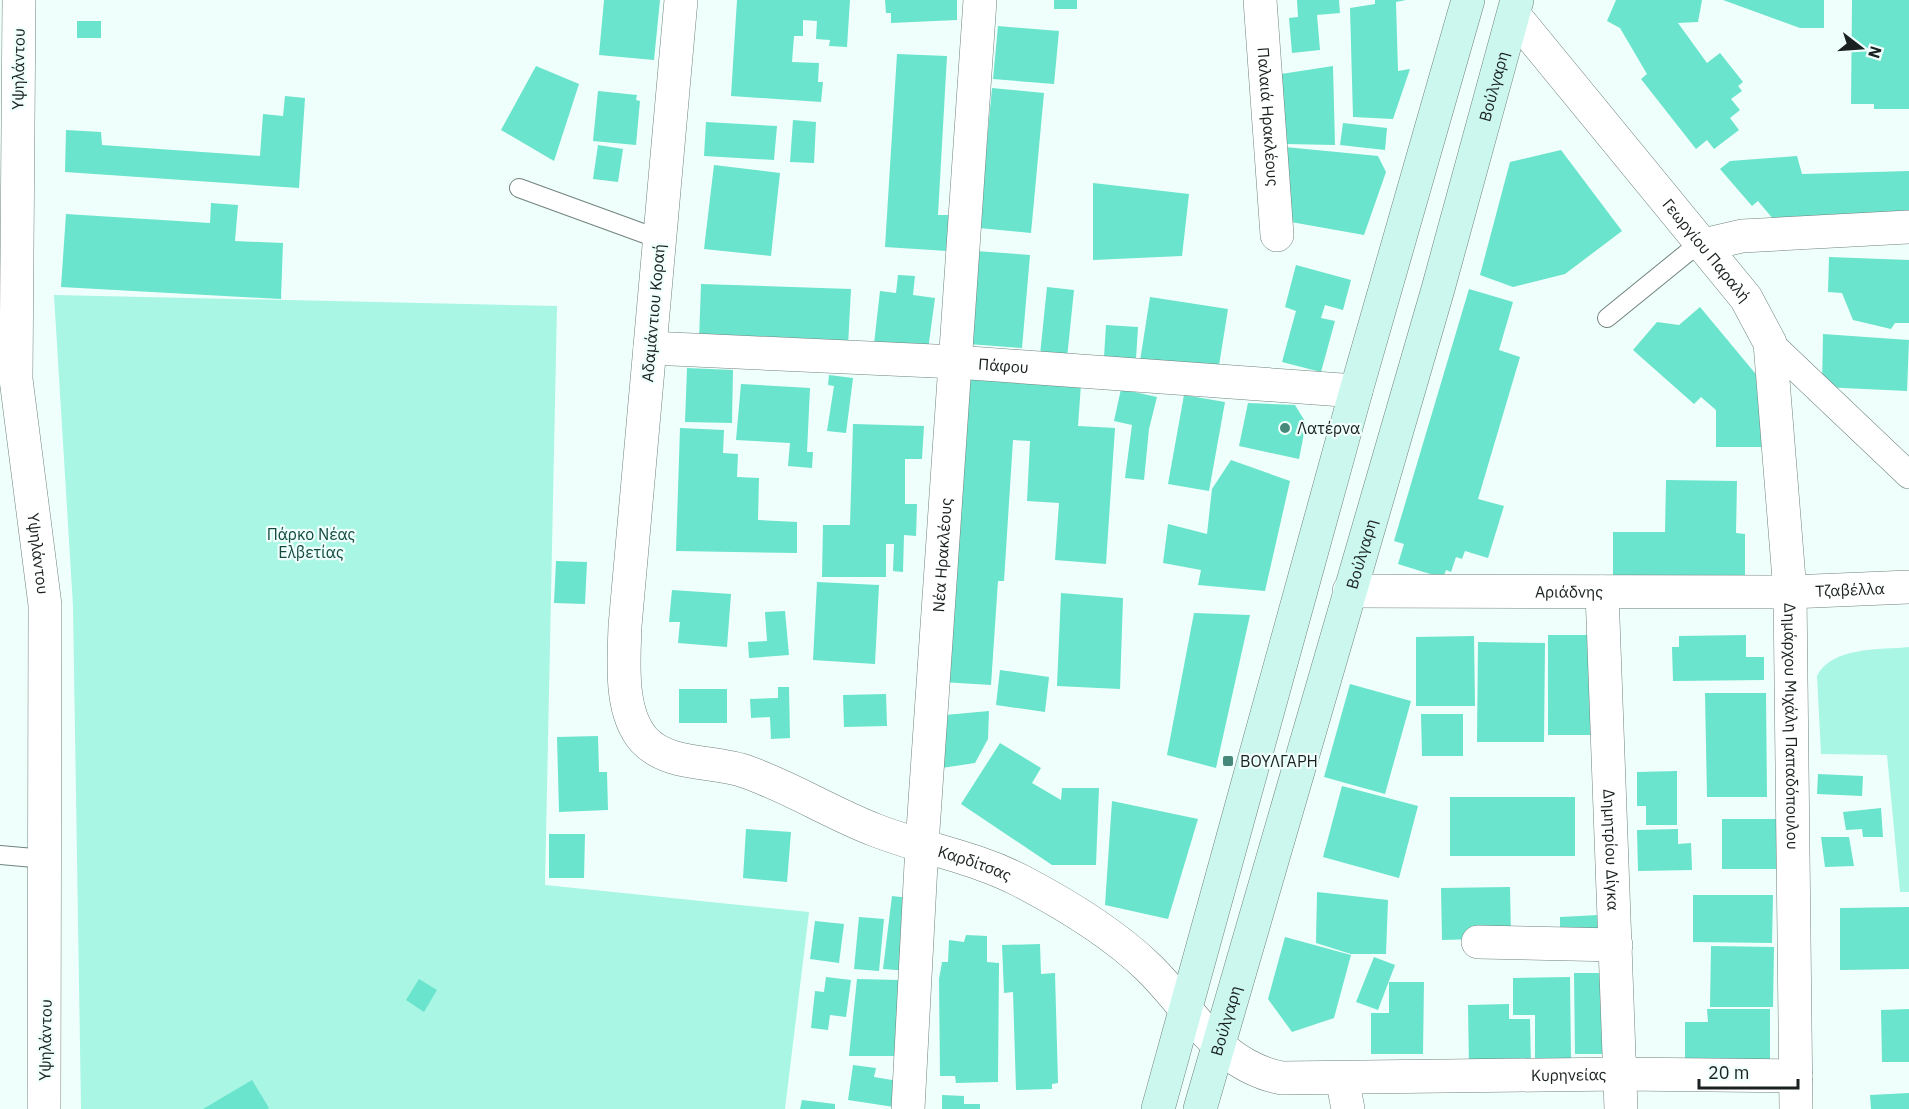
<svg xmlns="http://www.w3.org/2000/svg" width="1909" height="1109" font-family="'IBM Plex Sans',sans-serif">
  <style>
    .green { fill: #a9f6e4 }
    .building { fill: #6ae4cc }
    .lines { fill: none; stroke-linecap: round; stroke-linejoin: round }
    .service-casing { stroke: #71837e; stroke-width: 20 }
    .pedestrian-casing { stroke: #71837e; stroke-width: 28 }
    .minor-casing { stroke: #71837e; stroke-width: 34 }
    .tertiary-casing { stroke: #71837e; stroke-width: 34 }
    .secondary-casing { stroke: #71837e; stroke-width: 34 }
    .service { stroke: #fff; stroke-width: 18 }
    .pedestrian { stroke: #fff; stroke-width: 27 }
    .minor { stroke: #fff; stroke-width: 33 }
    .tertiary { stroke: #fff; stroke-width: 33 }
    .secondary { stroke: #ccf7ee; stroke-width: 33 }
    .poi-dot { fill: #46897b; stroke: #effffb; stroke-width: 2 }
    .labels { text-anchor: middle; stroke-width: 4.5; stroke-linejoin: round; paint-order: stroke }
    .street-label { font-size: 16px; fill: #1a2120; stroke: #effffb }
    .poi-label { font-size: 16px; fill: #1a2120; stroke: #effffb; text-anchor: start }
    .park-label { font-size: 16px; fill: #144a40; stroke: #effffb }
  </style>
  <rect width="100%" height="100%" fill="#effffb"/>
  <g class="green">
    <polygon points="54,295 557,306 545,885 809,912 785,1109 81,1109 73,606"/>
    <path d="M1909 647V892H1900L1887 755 1821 754 1817 676C1832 646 1881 650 1909 647Z"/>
  </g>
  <g class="building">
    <polygon points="604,0 660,0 654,60 599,55"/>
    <polygon points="737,0 850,0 847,47 829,46 830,40 816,39 817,21 803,20 803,36 794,36 792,62 819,63 818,82 823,82 821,102 731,96"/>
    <polygon points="885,0 957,0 957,20 891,23 891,13 886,13"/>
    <rect x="1054" y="0" width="23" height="9"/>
    <polygon points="1297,0 1339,0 1340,13 1317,15 1320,50 1292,53 1289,18 1298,17"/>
    <polygon points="1375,0 1406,0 1396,2 1398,71 1410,69 1393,119 1353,117 1350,8 1375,4"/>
    <polygon points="1616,0 1702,0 1698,22 1678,23 1707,63 1720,53 1743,82 1738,86 1742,91 1731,99 1740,110 1730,118 1739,130 1714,149 1707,140 1696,149 1641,79 1647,74 1620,28 1607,21"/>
    <polygon points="1723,0 1824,0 1824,28 1800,28"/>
    <polygon points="1852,0 1909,0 1909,109 1874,109 1874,104 1851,104"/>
    <rect x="77" y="21" width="24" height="17"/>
    <polygon points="998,26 1059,31 1054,84 993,79"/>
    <polygon points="897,54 947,56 938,215 950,215 947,251 885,247"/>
    <polygon points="536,66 579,84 554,161 501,130"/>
    <polygon points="1333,66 1335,145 1287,144 1281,74"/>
    <polygon points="992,88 1044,93 1031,233 979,228"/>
    <polygon points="598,91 637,95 636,100 640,101 636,145 593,141"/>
    <polygon points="285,96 305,98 299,188 65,172 66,130 101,132 102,145 260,156 263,114 283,116"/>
    <polygon points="793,120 816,122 814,163 790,162"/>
    <polygon points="706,122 777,126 774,160 704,156"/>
    <polygon points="1343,123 1387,128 1385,150 1340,145"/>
    <polygon points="598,145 623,149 618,182 593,179"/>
    <polygon points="1285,147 1378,156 1386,172 1364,235 1291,222"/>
    <polygon points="1561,150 1622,231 1565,274 1513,287 1480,275 1510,162"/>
    <polygon points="1797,156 1802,174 1909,171 1909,216 1774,220 1758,201 1752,206 1720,169 1730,161"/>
    <polygon points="714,165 780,173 771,256 704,249"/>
    <polygon points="1093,183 1189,194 1182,256 1093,260"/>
    <polygon points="211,203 238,205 235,241 283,243 281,299 61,287 66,214 210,223"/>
    <polygon points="976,251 1030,255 1022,348 968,344"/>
    <polygon points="1829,257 1909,260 1909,323 1895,323 1891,329 1853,320 1842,293 1828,292"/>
    <polygon points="1296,265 1351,280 1343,310 1325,305 1321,318 1335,321 1321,372 1282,362 1296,311 1285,307"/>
    <polygon points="898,275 915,276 913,295 935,298 928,350 874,344 880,291 896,293"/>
    <polygon points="701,284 851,289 848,346 699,341"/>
    <polygon points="1047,287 1074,290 1067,358 1040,355"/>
    <polygon points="1469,289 1513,302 1499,350 1520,357 1478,499 1504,506 1488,558 1465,551 1462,559 1456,557 1451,572 1446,570 1443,578 1398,564 1404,544 1394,541"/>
    <polygon points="1150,297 1228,309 1218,372 1140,361"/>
    <polygon points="1700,307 1774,396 1773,447 1716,447 1716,410 1701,397 1694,404 1633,350 1657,322 1679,325"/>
    <polygon points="1106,325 1138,327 1136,359 1104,357"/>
    <polygon points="1823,334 1909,340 1907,391 1822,387"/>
    <polygon points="687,368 733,370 732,423 685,422"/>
    <polygon points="829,375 853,378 846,433 827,431 834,386 828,385"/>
    <polygon points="961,377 1081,384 1078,426 1115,428 1106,564 1055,560 1059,503 1027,501 1030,441 1013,440 1004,581 998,581 991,685 942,682"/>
    <polygon points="741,384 810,388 807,452 813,452 812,468 788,466 790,443 736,440"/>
    <polygon points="1121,389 1157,397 1149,429 1144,480 1125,478 1132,425 1114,421"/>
    <polygon points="1184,395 1225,402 1209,491 1168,484"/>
    <polygon points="1248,403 1295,405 1306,423 1299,459 1239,446"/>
    <polygon points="853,424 924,426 922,459 905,459 905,504 917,504 916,536 904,535 903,572 893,571 894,544 886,544 886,577 822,577 823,525 850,525"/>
    <polygon points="680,428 724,430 723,453 738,454 737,477 759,478 758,520 797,522 797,553 676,551"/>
    <polygon points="1231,460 1290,481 1265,591 1198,585 1201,570 1163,563 1168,524 1207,534 1212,489"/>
    <polygon points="1666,480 1737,481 1736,533 1745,534 1745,582 1613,580 1613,532 1665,532"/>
    <polygon points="556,561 587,562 585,604 554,603"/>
    <polygon points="817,582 879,585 875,664 813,660"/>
    <polygon points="672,590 731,594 727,647 678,643 680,622 669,622"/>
    <polygon points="1061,593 1123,598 1120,689 1057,686"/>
    <polygon points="785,611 789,655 749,658 748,642 767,641 765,612"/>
    <polygon points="1194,613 1250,615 1216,768 1167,755"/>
    <polygon points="1548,635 1596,635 1597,735 1548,735"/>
    <polygon points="1746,635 1746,657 1764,657 1764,680 1673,681 1672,647 1679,647 1679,636"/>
    <polygon points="1474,636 1475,706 1416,706 1416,637"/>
    <polygon points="1478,642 1545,643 1544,742 1477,742"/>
    <polygon points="1000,670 1049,677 1045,712 996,705"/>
    <polygon points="1350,684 1411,701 1385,794 1324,777"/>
    <polygon points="778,687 789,687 790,738 771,739 770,717 751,718 750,699 778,698"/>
    <rect x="679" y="689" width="48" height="34"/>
    <polygon points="1705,693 1766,693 1767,797 1707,797"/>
    <polygon points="886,694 887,726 844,727 843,695"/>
    <polygon points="989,711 988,739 975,763 935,769 934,716"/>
    <polygon points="1421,714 1463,714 1463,756 1422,756"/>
    <polygon points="598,736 599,772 607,772 608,810 559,812 557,737"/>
    <polygon points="1000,743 1041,768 1032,783 1061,800 1062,788 1099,788 1096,865 1052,865 961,804"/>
    <polygon points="1677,771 1677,825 1646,825 1646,806 1637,806 1637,772"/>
    <polygon points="1818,774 1863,776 1862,796 1817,794"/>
    <polygon points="1342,786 1418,806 1399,878 1323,857"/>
    <rect x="1450" y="797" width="125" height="59"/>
    <polygon points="1112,801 1198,819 1168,919 1105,905"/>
    <polygon points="1881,808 1883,837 1863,837 1862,829 1846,830 1843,812"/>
    <polygon points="1722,819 1779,819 1778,869 1722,869"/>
    <polygon points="746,829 791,832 787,882 743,878"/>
    <polygon points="1678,829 1678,844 1691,843 1692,870 1638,871 1637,830"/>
    <polygon points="549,834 585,834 584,878 549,878"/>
    <polygon points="1821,837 1849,837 1854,866 1825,867"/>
    <polygon points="1510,887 1511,938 1442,940 1441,888"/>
    <polygon points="1317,892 1388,900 1386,954 1351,954 1316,943"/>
    <polygon points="1693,895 1773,895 1772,943 1693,942"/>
    <polygon points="892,896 917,899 909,971 883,969"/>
    <polygon points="1909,907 1909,969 1840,970 1840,908"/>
    <polygon points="1599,915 1598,935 1560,937 1560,917"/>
    <polygon points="859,917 884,919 879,971 854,969"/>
    <polygon points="815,921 844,924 839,963 810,959"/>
    <polygon points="966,935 987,936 987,962 999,963 998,1082 956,1083 955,1076 940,1076 939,979 942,962 948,962 949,940 964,942"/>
    <polygon points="1285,937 1351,955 1334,1018 1292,1032 1268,999"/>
    <polygon points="1040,944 1041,974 1055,973 1058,1083 1052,1084 1052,1089 1016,1090 1013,992 1004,993 1002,945"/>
    <polygon points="1711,946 1774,947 1773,1007 1710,1007"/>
    <polygon points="1374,957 1395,965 1378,1010 1356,1002"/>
    <polygon points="1574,973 1610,973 1611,1054 1575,1054"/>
    <polygon points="826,977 851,980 846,1017 830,1015 828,1030 811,1028 815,991 824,992"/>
    <polygon points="1570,977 1571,1060 1535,1060 1535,1015 1513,1015 1513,978"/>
    <polygon points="419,979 437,990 424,1012 406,1000"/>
    <polygon points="857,979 899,980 899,1056 849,1056"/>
    <polygon points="1389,982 1424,982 1423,1054 1371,1054 1371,1013 1389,1013"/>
    <polygon points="1509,1004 1509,1019 1530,1019 1531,1067 1469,1068 1468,1005"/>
    <polygon points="1707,1009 1770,1009 1770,1074 1685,1074 1685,1022 1708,1022"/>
    <polygon points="1909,1009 1909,1062 1882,1062 1881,1010"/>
    <polygon points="853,1065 876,1068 874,1077 898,1081 894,1107 848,1100"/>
    <polygon points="252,1080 269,1108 267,1109 203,1109"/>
    <polygon points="1909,1093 1909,1109 1871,1109 1870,1095"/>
    <polygon points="942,1095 964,1096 964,1104 980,1104 980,1109 942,1109"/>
    <polygon points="802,1100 835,1104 835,1109 800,1109"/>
  </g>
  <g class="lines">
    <defs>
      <g id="service">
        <polyline points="519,188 659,239"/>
        <polyline points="1607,318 1687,253 1703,245"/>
        <polyline points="0,855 45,859"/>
      </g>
      <polyline id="pedestrian" points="1770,343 1909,475"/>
      <g id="minor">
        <path id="s1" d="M681 0 625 626C624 660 619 712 644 740 669 767 715 760 747 772 792 788 831 813 875 830 923 849 975 857 1021 881 1063 903 1115 935 1149 968 1191 1009 1218 1066 1282 1078L1621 1074 1796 1076"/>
        <path id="s2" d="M1260 0 1277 235"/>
        <path id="s3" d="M1514 15 1746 298 1770 343 1790 592 1796 1109"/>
        <polyline points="1703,245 1742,236 1909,227"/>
        <path id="s4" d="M650 348 956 362 1356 391"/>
        <path id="s5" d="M1349 591 1790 592 1909 587"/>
        <path id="s6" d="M1602 592 1621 1109"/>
        <polyline points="1478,942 1616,945"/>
        <polyline points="1342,1078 1348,1109"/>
        <path id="s7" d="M908 1109 922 845 980 0"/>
      </g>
      <g id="tertiary">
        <path id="s8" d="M19 0 16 379 45 605 44 1109"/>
      </g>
      <g id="secondary">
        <polyline points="1158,1109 1356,391 1468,0"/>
        <path id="s9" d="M1200 1109 1438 289 1517 0"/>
      </g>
    </defs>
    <use href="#service" class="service-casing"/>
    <use href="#pedestrian" class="pedestrian-casing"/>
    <use href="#minor" class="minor-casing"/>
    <use href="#tertiary" class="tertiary-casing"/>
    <use href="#secondary" class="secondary-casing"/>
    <use href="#service" class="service"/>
    <use href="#pedestrian" class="pedestrian"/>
    <use href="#minor" class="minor"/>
    <use href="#tertiary" class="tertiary"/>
    <use href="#secondary" class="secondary"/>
  </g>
  <g class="poi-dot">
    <circle cx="1285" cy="428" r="6"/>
    <rect x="1222" y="755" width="12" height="12" rx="3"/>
  </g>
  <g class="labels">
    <g class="street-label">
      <text transform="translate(18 69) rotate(-89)" y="6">Υψηλάντου</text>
      <text dy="6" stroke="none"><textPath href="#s9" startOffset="1064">Βούλγαρη</textPath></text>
      <text dy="6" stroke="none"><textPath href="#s2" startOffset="117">Παλαιά Ηρακλέους</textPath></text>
      <text dy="6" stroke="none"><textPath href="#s3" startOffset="304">Γεωργίου Παραλή</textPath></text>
      <text transform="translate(653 313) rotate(-85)" y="6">Αδαμάντιου Κοραή</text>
      <text dy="6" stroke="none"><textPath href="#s4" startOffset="354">Πάφου</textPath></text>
      <text dy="6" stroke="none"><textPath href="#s8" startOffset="555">Υψηλάντου</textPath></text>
      <text dy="6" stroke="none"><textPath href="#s7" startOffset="555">Νέα Ηρακλέους</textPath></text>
      <text dy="6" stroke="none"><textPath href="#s9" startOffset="578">Βούλγαρη</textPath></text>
      <text dy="6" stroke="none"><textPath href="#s5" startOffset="501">Τζαβέλλα</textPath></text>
      <text dy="6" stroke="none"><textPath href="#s5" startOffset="220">Αριάδνης</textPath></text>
      <text dy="6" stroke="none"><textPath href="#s3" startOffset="801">Δημάρχου Μιχάλη Παπαδόπουλου</textPath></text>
      <text dy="6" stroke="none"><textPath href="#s6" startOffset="258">Δημητρίου Δίγκα</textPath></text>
      <text dy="6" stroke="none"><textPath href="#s1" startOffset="1102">Καρδίτσας</textPath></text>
      <text dy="6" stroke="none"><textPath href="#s9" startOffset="92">Βούλγαρη</textPath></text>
      <text transform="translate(45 1040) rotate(-89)" y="6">Υψηλάντου</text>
      <text dy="6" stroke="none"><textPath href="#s1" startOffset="1770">Κυρηνείας</textPath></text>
    </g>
    <g class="poi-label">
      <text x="1297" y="434">Λατέρνα</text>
      <text x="1240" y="767">ΒΟΥΛΓΑΡΗ</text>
    </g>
    <g class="park-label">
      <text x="311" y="540">Πάρκο Νέας<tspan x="311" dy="18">Ελβετίας</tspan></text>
    </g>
  </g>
  <g transform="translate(1861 48) rotate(107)" stroke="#effffb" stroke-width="4.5" paint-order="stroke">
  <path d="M0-4.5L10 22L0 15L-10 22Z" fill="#1a2120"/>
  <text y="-9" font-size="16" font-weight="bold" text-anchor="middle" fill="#1a2120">N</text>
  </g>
  <path d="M1699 1079v9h99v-9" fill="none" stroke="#1a2120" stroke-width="3"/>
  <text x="1708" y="1079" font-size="18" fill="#1a2120" stroke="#effffb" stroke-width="4.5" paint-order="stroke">20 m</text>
</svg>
